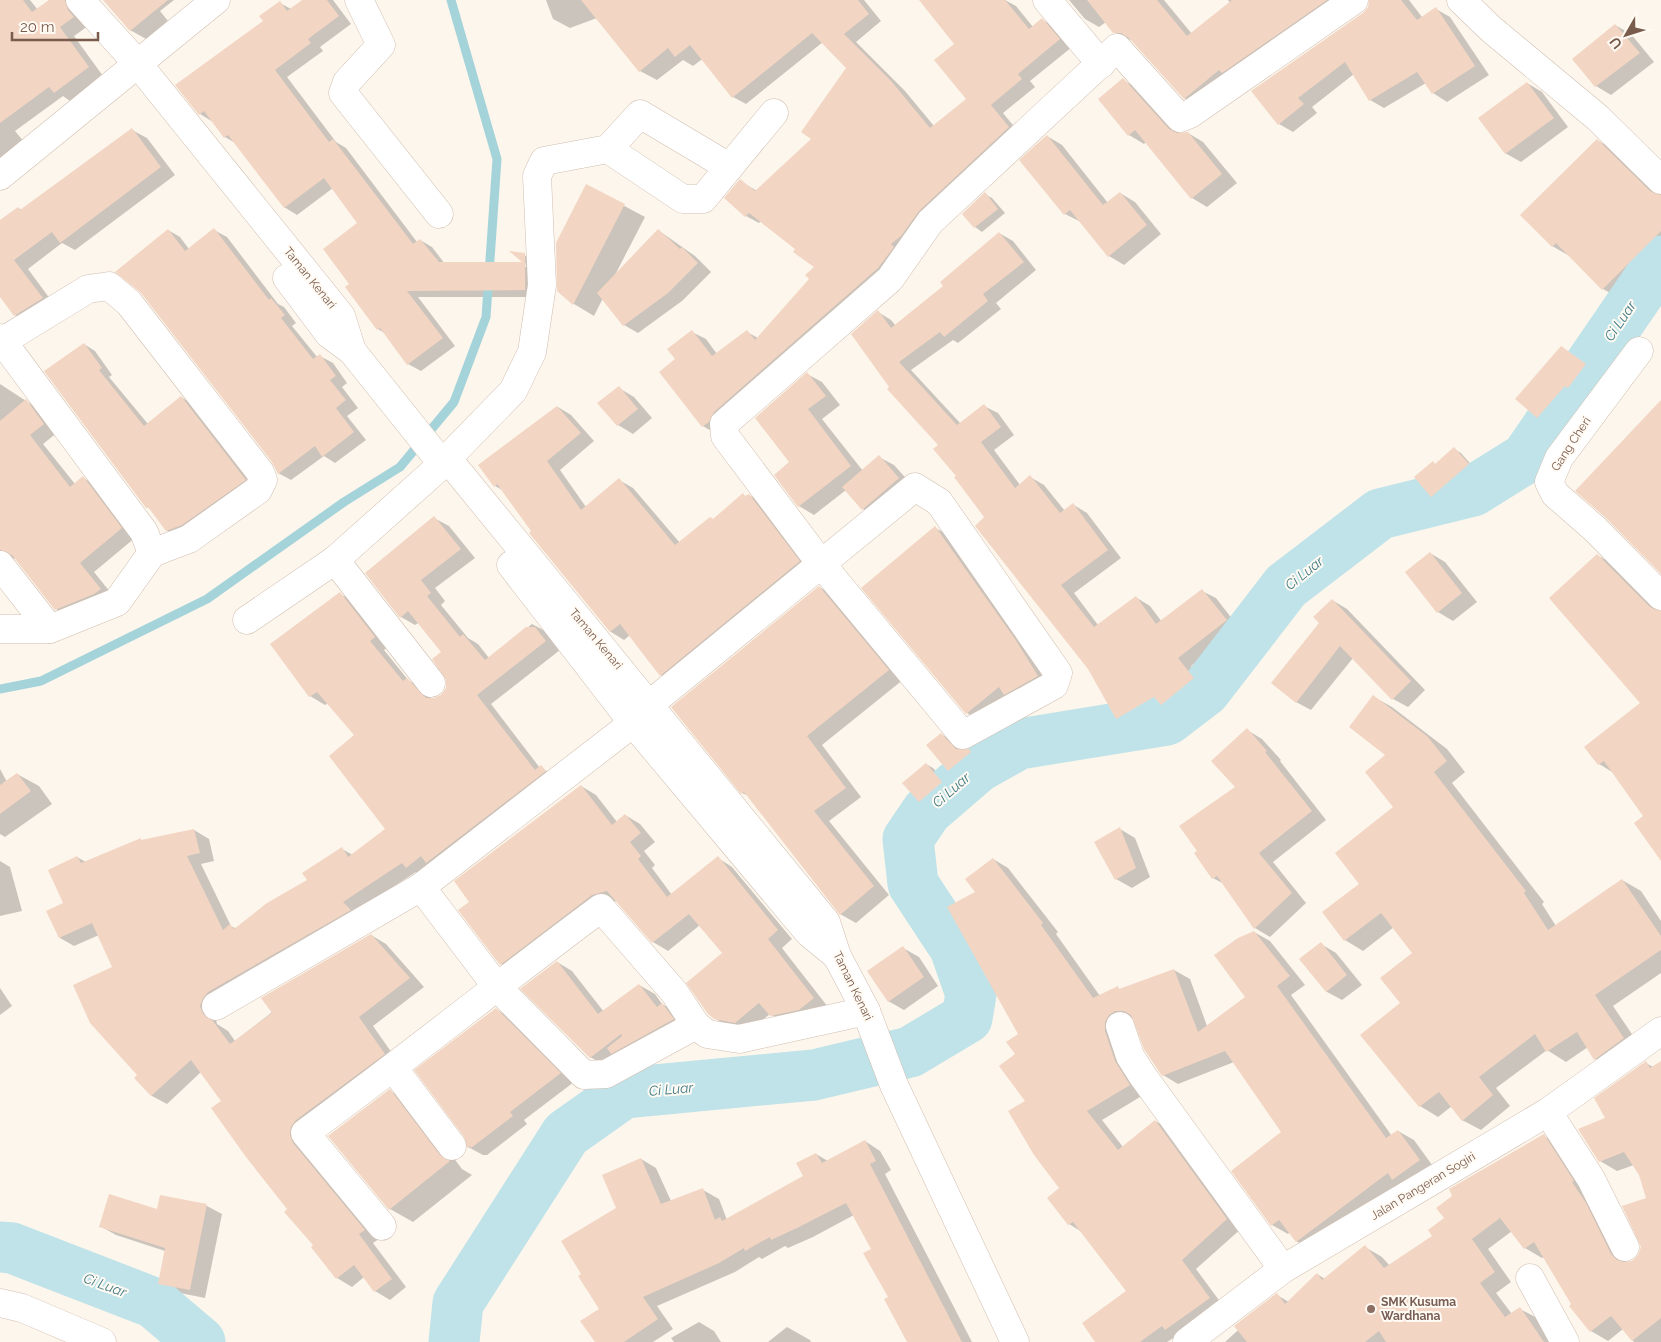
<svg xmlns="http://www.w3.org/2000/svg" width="1661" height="1342" font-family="Raleway,sans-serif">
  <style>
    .shadow { fill: #0003 }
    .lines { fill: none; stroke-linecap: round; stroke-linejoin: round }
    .stream { stroke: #a5d3da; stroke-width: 9 }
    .river { stroke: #bfe3e8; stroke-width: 51 }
    .building { fill: #f3d5c3 }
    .minor-casing { stroke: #d1beb0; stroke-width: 29 }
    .tertiary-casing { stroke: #d1beb0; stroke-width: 29 }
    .minor { stroke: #fff; stroke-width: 28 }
    .tertiary { stroke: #fff; stroke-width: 28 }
    .education-dot { fill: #8d6e63; stroke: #fffaf3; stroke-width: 2 }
    .labels { text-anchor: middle; stroke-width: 4; stroke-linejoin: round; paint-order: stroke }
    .street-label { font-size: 12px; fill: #7a5c4d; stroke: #fffaf3 }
    .education-label { font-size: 12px; font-weight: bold; fill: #785e54; stroke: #fffaf3; text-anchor: start }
    .water-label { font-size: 14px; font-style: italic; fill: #437c86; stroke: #fffaf3 }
  </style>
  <rect width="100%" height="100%" fill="#fdf6ec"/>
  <g class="shadow">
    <polygon points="0,0 30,0 38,10 51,0 83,0 88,26 74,36 103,76 70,101 63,96 15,131 25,143 0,164"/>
    <polygon points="105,0 174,0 160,11 168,21 146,39 130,30"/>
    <polygon points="304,0 333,0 351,24 320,47 323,51 287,77 336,142 346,148 417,242 420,240 432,247 445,264 526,267 524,255 537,262 538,297 418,297 455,346 421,371 408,364 386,334 378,329 350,284 359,224 333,188 297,215 284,207 237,144 225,137 213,122 200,114 177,86 265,22 280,3 291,9"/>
    <polygon points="546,0 781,0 693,66 683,60 657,80 640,71 597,18 570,28 553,19"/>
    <polygon points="819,0 864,0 881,21 856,42 905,91 934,126 967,99 956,44 939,0 1005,0 1016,6 1033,27 1042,20 1055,27 1072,47 1030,81 1035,87 1003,113 1021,135 716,434 703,426 661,372 677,360 692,332 706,339 717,354 747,332 758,338 810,279 816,267 797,248 761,221 759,223 746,216 740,181 757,191 813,139 848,67 823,42 746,104 733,97"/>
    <polygon points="1069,0 1164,0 1192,34 1230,3 1228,0 1353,0 1199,106 1184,98 1133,41 1114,32 1106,22 1099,27 1085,19"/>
    <polygon points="1371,0 1409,0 1422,17 1436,9 1450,17 1489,75 1447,102 1433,93 1426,83 1384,108 1370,100 1354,74 1312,107 1317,113 1293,132 1279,124 1252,91 1364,13 1369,7"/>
    <polygon points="1615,25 1631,34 1654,62 1611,95 1596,86"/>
    <polygon points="1123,80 1138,89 1180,134 1188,133 1203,142 1237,183 1207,207 1192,198 1146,142 1144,144 1129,135"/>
    <polygon points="1527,83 1542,92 1568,127 1521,162 1505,153"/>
    <polygon points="132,130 147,138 175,175 75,250 62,243 28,269 56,307 29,323 15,315 0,295 0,222 18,208 22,210"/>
    <polygon points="1047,136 1062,145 1108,203 1120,193 1135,202 1161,234 1124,265 1109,256 1081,222 1065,214"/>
    <polygon points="1597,140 1620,154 1661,194 1661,267 1626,302 1603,289 1573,258 1552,246"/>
    <polygon points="587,186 645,217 615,275 658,230 695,256 711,272 682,301 638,333 624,325 603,298 594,316 574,304 558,291"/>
    <polygon points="985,194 992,198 1005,213 982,232 975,227 964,214"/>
    <polygon points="168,230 180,237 189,249 214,230 227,237 278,304 284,307 296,323 292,326 318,358 320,356 333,363 347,383 342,387 358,408 347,416 366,440 335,463 324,456 291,480 278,473"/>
    <polygon points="999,233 1013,241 1036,270 996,303 1001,309 958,343 953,340 911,370 961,424 984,406 998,413 1014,435 994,450 1020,485 1030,477 1044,485 1065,511 1074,505 1087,513 1121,558 1074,593 1098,625 1137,598 1150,606 1162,622 1202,591 1216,598 1240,629 1191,666 1207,686 1175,712 1165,706 1131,726 1117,718 1089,668 957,476 940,445 891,387 878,312 891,320 896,326 945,286"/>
    <polygon points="84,344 95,351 112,375 109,377 148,424 181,397 192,404 256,486 178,537 166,530 152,510 147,507"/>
    <polygon points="1562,348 1596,371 1580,394 1577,392 1549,424 1538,417 1517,399"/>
    <polygon points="807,374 822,382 840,405 822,419 863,471 879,457 894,465 914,487 878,518 863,509 846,490 814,515 799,506"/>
    <polygon points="0,384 43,412 58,432 43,444 75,484 83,478 98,486 136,537 94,572 115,598 71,618 56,609 16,558 5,561 0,568"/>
    <polygon points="619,388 634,397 652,418 633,434 618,425"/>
    <polygon points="558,407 571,415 594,441 560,470 586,507 619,480 633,488 680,543 714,520 743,495 747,497 749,495 763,503 813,570 675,683 661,675 630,635 624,640 611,632 504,491 495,486"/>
    <polygon points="1454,449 1461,453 1475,469 1439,500 1432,496 1433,463 1436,465"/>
    <polygon points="434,518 449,526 475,558 435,588 445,601 441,605 468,638 478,644 489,658 532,624 547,632 560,650 491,704 540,768 556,775 422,876 416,872 357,910 215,1015 217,1024 228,1031 235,1041 371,935 386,944 424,987 373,1026 399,1063 311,1129 379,1239 373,1243 406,1287 390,1300 375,1291 364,1277 352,1287 337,1278 312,1248 315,1245 289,1209 223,1101 201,1072 167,1104 152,1096 136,1079 139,1076 114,967 99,935 74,946 60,938 65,904 77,857 86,862 143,841 194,830 209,839 214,861 201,864 231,926 237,929 309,880 342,849 353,855 386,829 355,735 328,703 325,705 310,696 272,644 340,594 355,602 389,646 384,650 409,681 422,688 433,700 442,696 447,689 448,680 442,652 418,623 415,625 401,617"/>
    <polygon points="935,528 947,534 1049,683 978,720 967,713"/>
    <polygon points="1430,553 1445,562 1477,602 1453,621 1438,612"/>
    <polygon points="1597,555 1614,565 1661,612 1661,855 1645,817 1614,773 1599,764 1586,747 1642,703"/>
    <polygon points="819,587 835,596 904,679 822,745 861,797 829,821 889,895 856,923 840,914 749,796 742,793"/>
    <polygon points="1332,600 1347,609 1425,690 1408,707 1393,699 1353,658 1311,710 1296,702 1320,623"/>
    <polygon points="1374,697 1392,707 1447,749 1465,772 1452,783 1544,902 1542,904 1556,926 1622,880 1641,891 1661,921 1661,973 1613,1006 1642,1049 1614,1069 1595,1059 1588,1047 1566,1062 1547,1050 1496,1088 1510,1106 1481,1130 1462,1120 1452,1106 1438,1117 1420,1106 1402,1004 1414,953 1394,927 1363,951 1345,940 1360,884 1395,807 1387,755"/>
    <polygon points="1247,730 1262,739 1281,760 1280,761 1326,820 1273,862 1306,903 1270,937 1255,928 1224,884 1213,878 1237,788"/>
    <polygon points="941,734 956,743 963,750 969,750 986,761 964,779 949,770"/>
    <polygon points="926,764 933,768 949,786 927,805 920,801 904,783"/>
    <polygon points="0,769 7,782 17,774 39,786 52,804 5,837 0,834"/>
    <polygon points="581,786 596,795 617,822 625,815 640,824 655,842 644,851 655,865 652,868 672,895 718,858 732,867 792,939 782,948 828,1007 786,1024 770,1014 750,1030 730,1027 714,1018 724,954 700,925 668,951 653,942 617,901 607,903 515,973 501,964 471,902"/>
    <polygon points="1120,829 1135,838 1150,877 1132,888 1116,879"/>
    <polygon points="993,859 1008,868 1058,932 1056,934 1100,996 1118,988 1121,990 1174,970 1190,979 1207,1026 1247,997 1254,932 1270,941 1305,985 1291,995 1392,1136 1398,1131 1414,1140 1435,1169 1409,1188 1401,1183 1312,1250 1296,1241 1290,1232 1288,1234 1272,1225 1233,1171 1283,1132 1234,1062 1178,1084 1163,1075 1134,1019 1131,1020 1145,1094 1102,1120 1123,1147 1155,1121 1171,1130 1242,1228 1196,1269 1224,1307 1167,1342 1097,1342 1128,1292 1082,1232 1069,1224 1061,1189 1027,1101 1017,1054 1019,1034 977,892"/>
    <polygon points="0,861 10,867 22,911 0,916"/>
    <polygon points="1321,944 1336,953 1362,985 1342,1000 1327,992 1301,959"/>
    <polygon points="903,948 919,957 938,986 904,1010 888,1001"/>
    <polygon points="557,962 572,971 604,1012 639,985 655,994 662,1004 678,1013 688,1028 606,1066 590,1057"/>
    <polygon points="0,988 12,1006 0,1015"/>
    <polygon points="496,1009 510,1018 574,1082 524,1120 527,1124 487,1155 483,1155 468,1147"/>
    <polygon points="1661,1062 1661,1342 1634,1342 1623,1329 1608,1341 1591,1331 1544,1257 1542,1258 1525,1248 1512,1231 1488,1249 1511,1282 1496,1293 1512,1314 1520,1309 1537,1318 1553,1342 1225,1342 1277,1295 1289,1302 1317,1274 1325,1279 1365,1247 1382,1257 1390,1266 1434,1236 1445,1218 1544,1136 1561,1146 1603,1214 1627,1263 1633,1262 1639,1256 1642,1248 1648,1199 1640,1174 1634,1165 1617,1171 1600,1161 1607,1119 1646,1063 1653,1067"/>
    <polygon points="390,1091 413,1104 462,1169 472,1175 413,1222 390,1209"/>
    <polygon points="865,1141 880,1151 891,1170 885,1174 972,1342 909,1342 890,1298 873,1249 854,1215 813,1237 788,1248 785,1246 762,1259 759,1257 735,1272 657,1306 673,1329 653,1342 596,1342 618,1208 641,1159 656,1168 671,1201 703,1190 719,1199 727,1220 805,1177 816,1154 828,1161"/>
    <polygon points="207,1206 222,1214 205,1298 175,1292 159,1283 165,1251 116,1235 100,1226"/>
    <polygon points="699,1322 714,1331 721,1342 674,1342 671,1338"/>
    <polygon points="787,1327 810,1340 811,1342 768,1342"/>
  </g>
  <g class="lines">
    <polyline class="stream" points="0,689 41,681 207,599 344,502 400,467 454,402 486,317 497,159 451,0"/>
    <g class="river">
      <polyline points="0,1247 12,1248 154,1303 200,1342"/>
      <polyline points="454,1342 458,1303 566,1134 624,1093 814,1075 910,1052 967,1018 971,994 955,948 913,884 908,839 927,811 978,767 1019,744 1167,720 1205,691 1286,586 1380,514 1473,491 1526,458 1661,261"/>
    </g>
  </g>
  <g class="building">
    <polygon points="0,0 23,0 32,12 49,0 65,0 68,10 74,17 60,27 89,67 54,93 49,87 0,123"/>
    <polygon points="103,0 168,0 130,31"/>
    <polygon points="302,0 327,0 339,16 308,39 311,43 275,70 329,142 333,139 359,173 413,244 420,239 439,262 522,262 509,251 525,253 525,290 407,291 443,338 407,365 380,328 377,330 345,287 349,284 323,249 357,223 324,178 284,208 228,135 224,138 204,111 199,115 175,85 263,21 259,16 280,1 287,11"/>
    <polygon points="581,0 858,0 869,14 844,34 892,82 930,128 966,99 934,60 954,44 919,0 1005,0 1029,29 1042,18 1060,39 1018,74 1022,79 991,105 1009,127 919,211 901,236 891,244 894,247 878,268 714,412 709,422 702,427 659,372 675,359 667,349 692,330 712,356 747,330 755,340 809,279 805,275 814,267 793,252 795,249 749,213 745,217 724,198 740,179 755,191 811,139 801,132 846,68 812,33 732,98 690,45 675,57 668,48 639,72"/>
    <polygon points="1087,0 1157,0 1187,36 1232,0 1327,0 1222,73 1219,70 1184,99 1129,38 1121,33 1113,33"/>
    <polygon points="1369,0 1401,0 1417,20 1436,7 1475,66 1432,94 1417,72 1369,101 1345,62 1298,98 1304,104 1278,125 1251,91 1363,13 1368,7"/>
    <polygon points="1615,24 1640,53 1595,87 1572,59"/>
    <polygon points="1123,78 1169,129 1177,133 1188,132 1222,174 1191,199 1135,130 1128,136 1098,99"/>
    <polygon points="1527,82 1554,118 1505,154 1478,118"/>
    <polygon points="132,128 161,167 60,243 52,232 14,260 43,298 14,316 0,297 0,220 18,207 20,210"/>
    <polygon points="1047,135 1103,205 1120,192 1147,225 1108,257 1070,210 1064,215 1019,160"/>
    <polygon points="1597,139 1650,191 1661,195 1661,231 1602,290 1556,243 1552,247 1520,215"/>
    <polygon points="586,184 625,204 573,305 557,291 556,243"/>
    <polygon points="985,192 998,209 974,228 962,214"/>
    <polygon points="214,228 269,300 271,298 285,315 281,318 313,359 320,354 336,376 330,380 346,400 336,408 354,432 322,457 315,446 278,474 272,462 141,293 115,272 168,229 185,251"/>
    <polygon points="658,229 680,249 682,247 698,263 668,293 623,326 597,293"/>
    <polygon points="999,232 1024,262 983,294 988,301 944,337 940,332 899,362 957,425 984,404 1001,427 981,442 1015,488 1030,475 1060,513 1073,503 1108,550 1061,585 1094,627 1136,596 1156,624 1202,589 1227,620 1178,658 1194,678 1161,705 1154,697 1116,719 1088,669 975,526 984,517 954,477 956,476 933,449 938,445 887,389 889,387 851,334 878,310 891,328 943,286 940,282"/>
    <polygon points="84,343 102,368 99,370 144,426 181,396 246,480 182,525 166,531 148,507 146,508 44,371"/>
    <polygon points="1561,346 1586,364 1568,388 1565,386 1537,418 1515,399"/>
    <polygon points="807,372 826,396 808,409 851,466 798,507 774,475 789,462 755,418"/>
    <polygon points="619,386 638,409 617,426 597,403"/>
    <polygon points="26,399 44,424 30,435 70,487 83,476 122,528 80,563 101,589 94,594 55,610 12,555 0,550 0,421"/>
    <polygon points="1661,400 1661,574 1606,518 1575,491"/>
    <polygon points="557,406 581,433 547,461 581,510 619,478 675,545 710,517 713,519 743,493 745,496 749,494 800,561 660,676 620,624 610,632 529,533 531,531 497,484 494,487 478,465"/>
    <polygon points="1454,447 1469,464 1431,497 1414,477 1433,461 1435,464"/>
    <polygon points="879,455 899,478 862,510 842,487"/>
    <polygon points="434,516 461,549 421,580 431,593 427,596 460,637 463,634 485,660 526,627 535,627 546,641 477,695 535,770 541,765 546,771 426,863 421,856 406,868 402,863 343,902 351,910 208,992 203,998 200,1006 203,1014 213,1021 230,1044 272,1013 261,998 371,934 410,978 359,1017 385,1054 296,1120 291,1127 290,1135 293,1143 365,1230 359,1234 392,1279 374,1292 354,1265 336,1279 311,1247 313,1245 284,1212 287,1209 246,1157 211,1108 221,1101 191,1060 151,1096 134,1078 137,1075 90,1023 73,985 112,967 92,923 59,938 46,911 63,903 48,870 77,856 81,863 141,838 141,840 194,829 200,853 187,856 223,930 230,924 234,929 267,903 307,880 302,873 342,847 348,857 385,829 329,756 354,735 317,692 309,697 270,644 340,592 375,637 370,641 403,681 407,678 426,698 434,698 441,695 446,688 446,680 432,659 441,652 408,611 400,618 365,573"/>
    <polygon points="935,526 1015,639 1038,676 1004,695 999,687 966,714 861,588"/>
    <polygon points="1430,552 1462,593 1437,613 1405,572"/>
    <polygon points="1597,554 1650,607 1661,611 1661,861 1634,823 1643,816 1604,761 1598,765 1584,747 1640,703 1549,598"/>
    <polygon points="819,586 889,670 807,736 846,788 814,811 874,886 840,915 744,792 741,794 671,707"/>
    <polygon points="1332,599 1411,681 1392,700 1340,646 1296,703 1271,683 1319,623 1313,617"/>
    <polygon points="1373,695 1428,737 1447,761 1434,772 1526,891 1524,893 1548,930 1622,879 1661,936 1661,950 1595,995 1624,1038 1594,1060 1577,1032 1546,1052 1535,1034 1479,1077 1493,1095 1462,1121 1439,1092 1419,1107 1360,1035 1400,1003 1380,978 1412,953 1381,913 1344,941 1322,912 1359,884 1335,853 1393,807 1365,772 1385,755 1349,727"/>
    <polygon points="1247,728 1267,751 1265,752 1312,811 1259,853 1292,893 1254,929 1217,876 1212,879 1194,853 1197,851 1179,826 1235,787 1211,761"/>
    <polygon points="941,733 956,749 969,749 971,752 948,771 926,745"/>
    <polygon points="926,763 942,782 919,802 902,783"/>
    <polygon points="17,773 31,791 0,814 0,785"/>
    <polygon points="581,785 612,825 625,814 641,833 630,842 641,856 638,859 667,897 718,856 778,930 768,939 814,998 799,1010 770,1016 759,1003 735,1023 714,1019 708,1014 686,983 722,953 689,914 652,943 607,891 592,895 500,965 458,910 469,902 454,881"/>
    <polygon points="1120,827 1136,868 1115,880 1094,842"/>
    <polygon points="993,858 1043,923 1041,925 1093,998 1118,986 1119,989 1174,969 1198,1032 1245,997 1214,955 1238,938 1254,931 1290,976 1277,986 1386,1138 1398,1130 1420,1160 1392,1180 1388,1173 1296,1242 1279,1220 1271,1226 1231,1171 1281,1132 1225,1051 1162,1076 1144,1049 1131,1015 1124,1011 1115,1011 1109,1015 1105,1022 1105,1031 1115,1061 1130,1085 1087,1111 1118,1150 1155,1120 1227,1219 1182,1260 1210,1298 1165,1330 1162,1326 1140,1342 1095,1342 1082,1323 1126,1291 1073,1222 1068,1225 1047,1198 1059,1188 1034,1155 1008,1111 1025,1101 999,1066 1015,1054 1006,1042 1018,1034 947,907 975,892 965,879"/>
    <polygon points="1321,942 1347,975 1326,992 1299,959"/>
    <polygon points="903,946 924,977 888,1002 867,971"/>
    <polygon points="557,961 598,1014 639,984 657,1007 662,1003 674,1019 611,1054 607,1048 622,1036 621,1034 590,1058 520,989"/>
    <polygon points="496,1008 561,1073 510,1112 513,1116 471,1148 470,1146 467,1148 464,1137 414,1070"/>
    <polygon points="1646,1061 1650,1068 1661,1061 1661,1318 1632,1341 1611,1316 1590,1332 1569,1306 1571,1304 1534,1242 1524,1249 1500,1218 1472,1239 1495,1272 1480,1283 1505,1317 1520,1307 1544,1342 1386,1342 1379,1331 1365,1342 1247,1342 1234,1326 1277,1293 1285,1304 1317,1273 1322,1280 1365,1245 1384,1268 1432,1236 1428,1230 1444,1218 1436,1208 1452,1196 1449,1189 1544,1134 1574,1181 1572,1182 1586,1203 1611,1254 1617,1260 1624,1262 1632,1261 1638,1255 1641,1247 1622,1206 1646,1198 1639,1175 1624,1152 1599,1162 1578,1129 1605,1118 1594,1098"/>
    <polygon points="390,1089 440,1155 450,1161 389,1210 328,1136"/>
    <polygon points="865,1140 876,1161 870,1164 962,1342 907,1342 884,1299 888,1297 863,1253 871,1249 846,1203 797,1228 771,1240 770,1237 745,1251 744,1248 719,1263 643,1297 658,1319 624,1342 595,1342 580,1321 599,1309 578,1276 581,1274 561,1241 616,1208 602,1175 641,1158 661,1204 703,1188 715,1220 720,1217 722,1221 803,1176 796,1163 816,1153 822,1163"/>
    <polygon points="109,1194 157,1209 160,1195 207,1204 190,1290 158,1284 165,1248 99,1227"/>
  </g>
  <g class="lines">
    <defs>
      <g id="minor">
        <polyline points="80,0 138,64 341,316 352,351 436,456 447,458 826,922 837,956 866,1011 894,1085 1015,1342"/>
        <polyline points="359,0 381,45 347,82 343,93 439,214"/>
        <polyline points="1047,0 1101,64"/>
        <polyline points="1461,0 1491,29 1598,118 1661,180"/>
        <polyline points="608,149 683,199 703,199 774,113"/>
        <polyline points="0,176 216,0"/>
        <polyline points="287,278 329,334 352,351"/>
        <polyline points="0,338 144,532 152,553 117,602 50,629 0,629"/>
        <polyline points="3,341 88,289 109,286 129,303 260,472 263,480 258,490 189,539 152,553"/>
        <polyline points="1639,351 1559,458 1549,482 1555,494 1595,529 1661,596"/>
        <polyline points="335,560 431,683"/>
        <polyline points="0,565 50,629"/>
        <polyline points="511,565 633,723 809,933 837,956"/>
        <polyline points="247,620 335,560 437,469 513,391 532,352 542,285 537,176 544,161 608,149 640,114 729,167"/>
        <polyline points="650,704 915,487 939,502 1058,673 1054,685 963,735 822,565 725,436 724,424 890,279 930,222 1117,48 1180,118 1190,114 1354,0"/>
        <polyline points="633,723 421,887 497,987 584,1075 606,1074 696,1025"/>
        <polyline points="216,1006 421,887"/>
        <polyline points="1120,1026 1130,1056 1142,1075 1283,1269"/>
        <polyline points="394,1069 452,1146"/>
        <polyline points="1548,1112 1591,1179 1625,1247"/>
        <path d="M382 1226 305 1133C405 1060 501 982 601 908L674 992 696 1025 707 1034 739 1039 866 1011"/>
        <polyline points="1530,1278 1565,1342"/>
        <polyline points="0,1303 22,1308 102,1342"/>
      </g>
      <polyline id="tertiary" points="1187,1342 1283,1269 1548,1112 1661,1031"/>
    </defs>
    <use href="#minor" class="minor-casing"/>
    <use href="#tertiary" class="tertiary-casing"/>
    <use href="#minor" class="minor"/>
    <use href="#tertiary" class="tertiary"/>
  </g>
  <circle class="education-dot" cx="1371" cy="1309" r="5"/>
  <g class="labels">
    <g class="street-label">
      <text transform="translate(310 278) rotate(51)" y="4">Taman Kenari</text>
      <text transform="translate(1571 444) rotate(-57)" y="4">Gang Cheri</text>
      <text transform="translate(596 639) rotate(50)" y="4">Taman Kenari</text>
      <text transform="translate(853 986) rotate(64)" y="4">Taman Kenari</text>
      <text transform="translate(1423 1186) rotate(-31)" y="4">Jalan Pangeran Sogiri</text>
    </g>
    <g class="education-label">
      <text x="1381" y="1306">SMK Kusuma<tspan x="1381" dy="14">Wardhana</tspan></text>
    </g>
    <g class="water-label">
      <text transform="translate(1620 321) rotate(-56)" y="5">Ci Luar</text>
      <text transform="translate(1304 573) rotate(-39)" y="5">Ci Luar</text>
      <text transform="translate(951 790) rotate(-41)" y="5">Ci Luar</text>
      <text transform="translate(671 1089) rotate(-5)" y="5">Ci Luar</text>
      <text transform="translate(105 1285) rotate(20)" y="5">Ci Luar</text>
    </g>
  </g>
  <g transform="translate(1626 35) rotate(231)" stroke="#fffaf3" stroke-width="4" paint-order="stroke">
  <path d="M0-4L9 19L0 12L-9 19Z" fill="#7a5c4d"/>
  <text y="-8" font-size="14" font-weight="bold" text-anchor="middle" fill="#7a5c4d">U</text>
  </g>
  <path d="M12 32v8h86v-8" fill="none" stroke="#7a5c4d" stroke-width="2.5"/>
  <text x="20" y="32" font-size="15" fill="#7a5c4d" stroke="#fffaf3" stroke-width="4" paint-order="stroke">20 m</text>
</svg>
